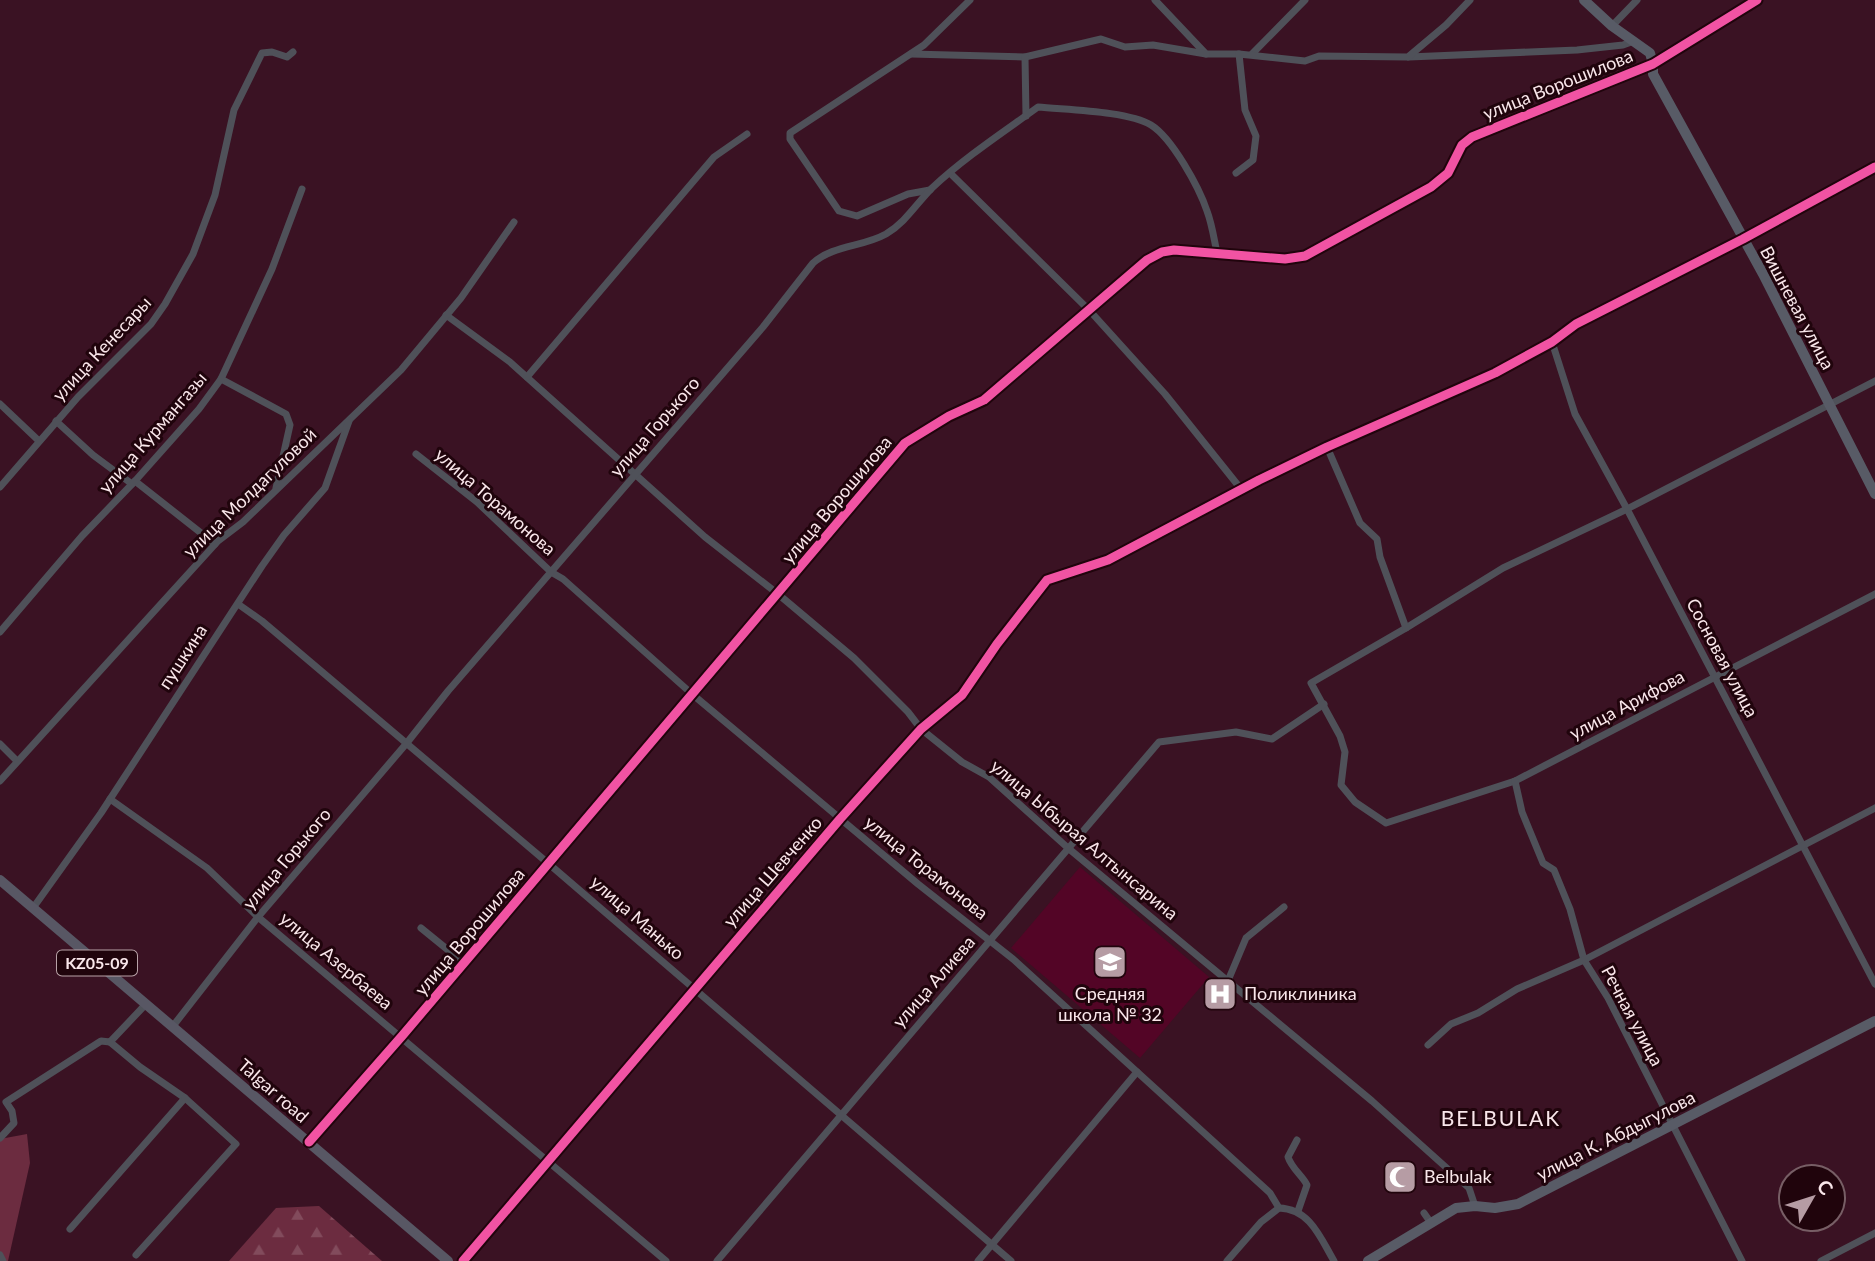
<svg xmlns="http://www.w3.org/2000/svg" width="1875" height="1261" font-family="Lato,sans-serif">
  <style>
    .built { fill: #530526 }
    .green { fill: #6c2c40 }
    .forest { fill: url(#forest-firs) }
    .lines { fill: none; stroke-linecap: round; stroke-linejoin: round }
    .street { stroke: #4f5159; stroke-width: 7 }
    .secondary { stroke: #585b66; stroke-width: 10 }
    .primary { stroke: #585764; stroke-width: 10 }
    .cycleway-casing { stroke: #20040c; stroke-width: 13 }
    .cycleway { stroke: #f153a3; stroke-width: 9 }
    .labels { text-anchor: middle; stroke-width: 6; stroke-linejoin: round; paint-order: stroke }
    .shield { fill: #20040c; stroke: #b8a2a7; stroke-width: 2 }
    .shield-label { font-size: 16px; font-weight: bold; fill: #f9e6ea }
    .street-label { font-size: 18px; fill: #f9e6ea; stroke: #20040c }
    .poi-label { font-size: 18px; fill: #f9e6ea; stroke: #20040c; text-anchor: start }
    .quarter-label { font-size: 21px; letter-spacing: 2px; fill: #f9e6ea; stroke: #20040c }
  </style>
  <defs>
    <pattern id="forest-firs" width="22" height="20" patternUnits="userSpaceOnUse" patternTransform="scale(1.75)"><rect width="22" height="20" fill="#6c2c40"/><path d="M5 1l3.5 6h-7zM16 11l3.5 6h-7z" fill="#824b5c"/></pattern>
  </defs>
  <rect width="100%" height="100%" fill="#3a1223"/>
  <polygon class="built" points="1080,867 1209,977 1140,1058 1011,948"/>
  <polygon class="green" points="27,1134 30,1163 8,1261 0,1261 0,1139"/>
  <polygon class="forest" points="319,1206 382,1261 229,1261 276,1208"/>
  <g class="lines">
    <g class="street">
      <polyline points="1155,0 1206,54 1239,54"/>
      <polyline points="1612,26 1637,0"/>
      <polyline points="911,54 1025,57 1101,39 1125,47 1153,45 1206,54"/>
      <polyline points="1252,54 1305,0"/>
      <polyline points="1025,57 1026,116"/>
      <polyline points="1409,57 1577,50 1623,45 1634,41"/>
      <polyline points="950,173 1090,311 1165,394 1241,489"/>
      <polyline points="1236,173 1253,160 1256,136 1245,110 1239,54 1305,61 1319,56 1408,57 1446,25 1470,0"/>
      <polyline points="930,190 908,194 857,216 839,211 790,139 790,133 924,45 970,0"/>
      <polyline points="446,315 510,362 705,537 778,594 854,658 908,712 921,729 962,762 989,777 1068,848 1372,1101 1469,1188 1475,1206"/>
      <polyline points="1552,342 1575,414 1627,509 1875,984"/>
      <polyline points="527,377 714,157 747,134"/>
      <polyline points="221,379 286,414 290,425 276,488"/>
      <polyline points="1875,381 1627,509 1503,568 1406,628 1311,683 1340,736 1345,752 1341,785 1355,802 1386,823 1515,781 1875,594"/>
      <polyline points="0,404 39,441"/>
      <polyline points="56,421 93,455 132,484"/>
      <polyline points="1327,447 1360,523 1377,539 1380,557 1406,628"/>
      <polyline points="416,454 477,502 551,572 563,579 692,694 918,884 1013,959 1270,1193 1279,1208"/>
      <polyline points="135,481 215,544"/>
      <polyline points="0,487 78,397 151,324 165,304 193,254 215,195 234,110 262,53 272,52 287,57 293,52"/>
      <polyline points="238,604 262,621 549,864 1011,1261"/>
      <polyline points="0,632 82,536 135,481 199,409 221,379 272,269 302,189"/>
      <polyline points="0,744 17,761"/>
      <polyline points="0,781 218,541 243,522 401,370 461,298 514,222"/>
      <polyline points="1515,781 1522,812 1543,863 1554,870 1570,909 1584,960 1608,998 1742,1261"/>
      <polyline points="110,799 207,868 258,917 666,1261"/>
      <polyline points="33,908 101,813 262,566 284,535 325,488 349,421"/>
      <polyline points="421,928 464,963"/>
      <polyline points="1227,983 1246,938 1284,907"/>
      <path d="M173 1026 258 917 406 744 448 691 763 327 813 263C833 245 863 247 886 234 906 222 916 204 932 188 964 158 1002 133 1038 107 1066 110 1128 111 1151 125 1172 138 1199 187 1207 211 1212 224 1214 239 1217 253"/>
      <polyline points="1428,1045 1451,1024 1478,1013 1517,989 1584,960 1875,808"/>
      <polyline points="0,1138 14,1123 12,1111 6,1102 101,1041 110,1042 146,1004"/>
      <path d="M1297 1140 1288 1157C1292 1169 1302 1175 1307 1185L1298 1211"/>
      <polyline points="309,1142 402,1036 905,443 949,416 984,400 1147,260 1162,252 1174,250 1285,259 1305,256 1431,187 1448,173 1462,145 1472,137 1653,64 1757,0"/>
      <polyline points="1424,1213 1431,1223"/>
      <polyline points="70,1229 185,1098 140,1067 110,1042"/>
      <polyline points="0,1255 3,1261"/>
      <polyline points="136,1255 236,1144 185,1098"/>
      <polyline points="463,1261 840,819 921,729 962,695 997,644 1047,580 1108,560 1259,480 1327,447 1495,373 1552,342 1576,324 1743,239 1875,167"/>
      <polyline points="717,1261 1159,742 1236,732 1272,739 1324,704"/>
      <polyline points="978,1261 1137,1072"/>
      <path d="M1227 1261 1261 1222 1279 1208C1310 1209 1320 1237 1334 1261"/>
      <polyline points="1821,1261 1875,1233"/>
    </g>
    <g class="secondary">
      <polyline points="1584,0 1612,26 1650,53 1653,64 1653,74 1763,274 1875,494"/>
      <polyline points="1368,1261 1456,1208 1475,1206 1495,1208 1518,1204 1875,1021"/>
    </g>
    <polyline class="primary" points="0,880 448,1261"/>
    <defs>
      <g id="cycleway">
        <polyline points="309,1142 402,1036 905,443 949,416 984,400 1147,260 1162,252 1174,250 1285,259 1305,256 1431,187 1448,173 1462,145 1472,137 1653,64 1757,0"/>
        <polyline points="463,1261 840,819 921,729 962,695 997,644 1047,580 1108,560 1259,480 1327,447 1495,373 1552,342 1576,324 1743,239 1875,167"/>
      </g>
    </defs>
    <use href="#cycleway" class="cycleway-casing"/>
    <use href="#cycleway" class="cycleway"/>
  </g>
  <defs>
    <symbol id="school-square" viewBox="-11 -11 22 22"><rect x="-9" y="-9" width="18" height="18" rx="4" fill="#b69ca4" stroke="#20040c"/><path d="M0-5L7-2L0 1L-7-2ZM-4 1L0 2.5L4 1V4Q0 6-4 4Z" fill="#fff"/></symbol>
    <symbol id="hospital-square" viewBox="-11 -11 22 22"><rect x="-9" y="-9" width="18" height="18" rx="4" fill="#b69ca4" stroke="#20040c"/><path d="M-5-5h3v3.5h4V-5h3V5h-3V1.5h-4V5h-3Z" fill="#fff"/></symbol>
    <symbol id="mosque-square" viewBox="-11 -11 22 22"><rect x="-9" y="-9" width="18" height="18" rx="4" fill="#b69ca4" stroke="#20040c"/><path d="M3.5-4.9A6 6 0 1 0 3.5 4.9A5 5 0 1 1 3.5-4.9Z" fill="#fff"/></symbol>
  </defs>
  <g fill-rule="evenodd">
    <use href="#school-square" x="1091" y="943" width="38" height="38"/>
    <use href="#hospital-square" x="1201" y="975" width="38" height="38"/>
    <use href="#mosque-square" x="1381" y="1158" width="38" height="38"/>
  </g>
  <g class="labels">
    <rect class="shield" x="57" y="950.5" width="80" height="25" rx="5"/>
    <g class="shield-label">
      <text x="97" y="969">KZ05-09</text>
    </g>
    <g class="street-label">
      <text transform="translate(1558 85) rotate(-22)" y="6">улица Ворошилова</text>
      <text transform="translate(1797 308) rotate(62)" y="6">Вишневая улица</text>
      <text transform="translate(102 349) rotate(-47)" y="6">улица Кенесары</text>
      <text transform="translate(655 427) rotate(-49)" y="6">улица Горького</text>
      <text transform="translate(153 433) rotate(-49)" y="6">улица Курмангазы</text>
      <text transform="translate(250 493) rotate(-44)" y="6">улица Молдагуловой</text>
      <text transform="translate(837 500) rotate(-50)" y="6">улица Ворошилова</text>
      <text transform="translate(495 502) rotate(41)" y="6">улица Торамонова</text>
      <text transform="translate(183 657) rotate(-57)" y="6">пушкина</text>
      <text transform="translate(1722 658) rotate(62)" y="6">Сосновая улица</text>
      <text transform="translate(1627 705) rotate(-28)" y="6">улица Арифова</text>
      <text transform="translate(1084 840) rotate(40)" y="6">улица Ыбырая Алтынсарина</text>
      <text transform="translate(287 859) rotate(-50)" y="6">улица Горького</text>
      <text transform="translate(926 868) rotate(39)" y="6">улица Торамонова</text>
      <text transform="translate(773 872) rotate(-49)" y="6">улица Шевченко</text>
      <text transform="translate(637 918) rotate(41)" y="6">улица Манько</text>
      <text transform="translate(470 932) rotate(-50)" y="6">улица Ворошилова</text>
      <text transform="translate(336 961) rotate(40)" y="6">улица Азербаева</text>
      <text transform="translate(934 982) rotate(-49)" y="6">улица Алиева</text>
      <text transform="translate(1632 1016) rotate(62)" y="6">Речная улица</text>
      <text transform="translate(273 1091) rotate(41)" y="6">Talgar road</text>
      <text transform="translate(1616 1136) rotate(-27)" y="6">улица К. Абдыгулова</text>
    </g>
    <g class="poi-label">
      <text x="1110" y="1000" text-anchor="middle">Средняя<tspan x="1110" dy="21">школа № 32</tspan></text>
      <text x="1244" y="1000">Поликлиника</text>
      <text x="1424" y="1183">Belbulak</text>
    </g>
    <g class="quarter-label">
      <text x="1501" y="1126">BELBULAK</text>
    </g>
  </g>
  <g transform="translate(1812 1198) rotate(51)"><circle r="33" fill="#20040c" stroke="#775e65" stroke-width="2"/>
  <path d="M0-5L12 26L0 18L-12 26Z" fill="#b69ca4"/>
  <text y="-10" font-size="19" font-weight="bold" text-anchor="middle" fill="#f9e6ea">С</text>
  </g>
</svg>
